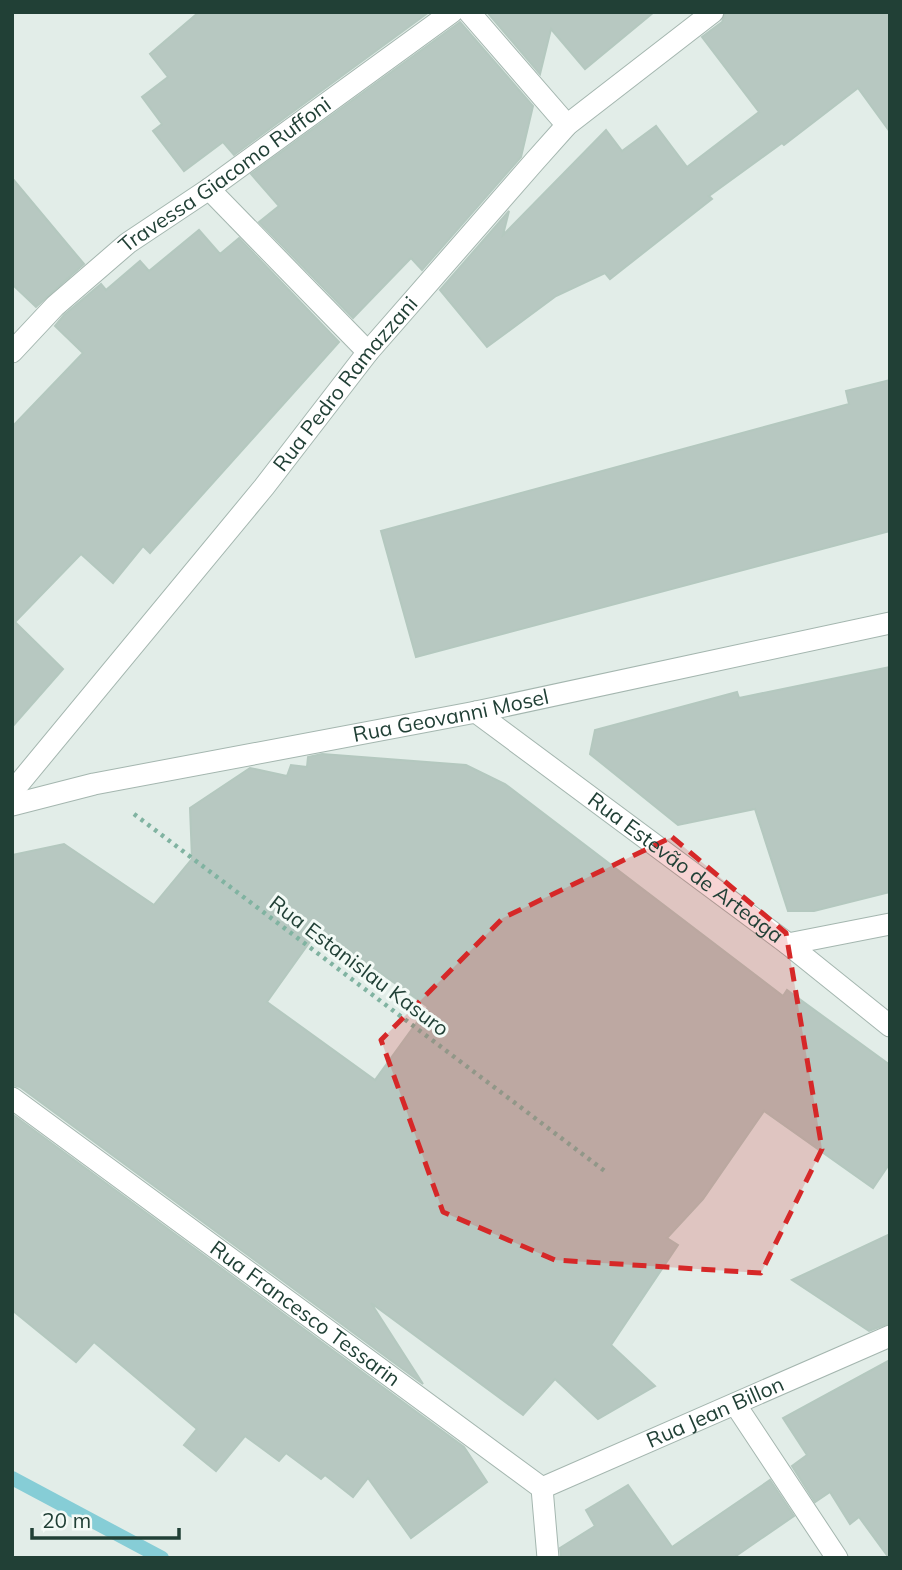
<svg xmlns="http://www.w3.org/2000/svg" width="902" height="1570" font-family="Mulish,sans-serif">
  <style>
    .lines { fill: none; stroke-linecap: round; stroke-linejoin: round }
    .stream { stroke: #86cdd6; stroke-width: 14 }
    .building { fill: #b7c8c1; stroke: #b4c8bf; stroke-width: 2; fill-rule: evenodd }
    .service-casing { stroke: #a4b6af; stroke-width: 23 }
    .minor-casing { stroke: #a4b6af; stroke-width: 23 }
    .path { stroke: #80b3a1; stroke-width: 4.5; stroke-dasharray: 3.5 5; stroke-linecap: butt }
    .service { stroke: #fff; stroke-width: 21 }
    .minor { stroke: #fff; stroke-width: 21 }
    .marked { fill: #d62828; fill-opacity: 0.2; stroke: #d62828; stroke-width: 5; stroke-dasharray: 14 9; stroke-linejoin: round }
    .labels { text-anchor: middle; stroke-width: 6; stroke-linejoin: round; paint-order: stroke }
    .street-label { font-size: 21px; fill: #214036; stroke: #f3faf6 }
  </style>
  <rect width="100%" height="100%" fill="#e2ede8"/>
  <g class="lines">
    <polyline class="stream" points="12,1478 162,1558"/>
  </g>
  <g class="building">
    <polygon points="199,12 429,12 234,155 223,142 184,171 153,131 162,124 142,97 168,77 150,54"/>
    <polygon points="487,12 654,12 585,69 551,29 540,74"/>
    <polygon points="726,12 890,12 890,132 858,88 784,145 782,143 709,196 712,199 610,279 605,273 556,296 487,347 440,290 509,211 503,235 606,130 622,151 656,126 687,167 759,112 702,37 722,22"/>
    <polygon points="460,22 533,106 521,157 422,270 411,258 353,318 259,222 279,206 251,174"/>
    <polygon points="12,178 84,264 36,307 12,284"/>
    <polygon points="199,230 220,254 239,238 339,342 150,553 143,546 113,583 81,554 15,622 63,669 12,727 12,427 83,353 55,326 64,315 101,284 106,290 140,261 149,271"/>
    <polygon points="890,380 890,531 416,657 381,531 849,404 846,391"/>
    <polygon points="890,667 890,892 814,911 788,911 755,809 678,825 590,754 595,730 737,692 739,698"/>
    <path d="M322 754 466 765 505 784 783 996 787 990 890 1065V1163L873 1188 764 1111 703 1199 667 1238 678 1245 611 1345 655 1386 598 1419 555 1379 523 1415 371 1303 423 1384 20 1087 12 1085V855L64 844 154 905 192 859 190 808 250 768 287 776 291 765 307 767 308 757ZM319 929 428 1007 375 1080 267 1002Z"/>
    <polygon points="12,1114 464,1447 487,1482 411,1538 368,1478 353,1497 325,1475 321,1479 286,1453 279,1461 245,1436 216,1471 184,1445 197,1429 94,1342 76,1362 12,1310"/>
    <polygon points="890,1234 890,1323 869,1331 792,1280"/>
    <polygon points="890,1360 890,1558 889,1558 859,1517 850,1524 830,1492 815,1502 792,1466 807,1455 783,1418"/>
    <polygon points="770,1480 794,1516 733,1558 561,1558 560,1548 595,1526 586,1510 628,1485 672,1547"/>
  </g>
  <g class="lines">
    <defs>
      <g id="service">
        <polyline points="469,12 567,125"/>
        <polyline points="209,189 368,352"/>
        <path id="s1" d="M12 352 55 306 128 243 209 189 452 12"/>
        <polyline points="735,1404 837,1558"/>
      </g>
      <g id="minor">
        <path id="s2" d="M476 712 788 944 890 1026"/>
        <path id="s3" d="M12 792 264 487 368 352 534 162 567 125 713 12"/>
        <path id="s4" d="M12 805 94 784 476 712 890 623"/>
        <polyline points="788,944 890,924"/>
        <path id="s5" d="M12 1098 542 1488 548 1558"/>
        <path id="s6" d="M542 1488 890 1336"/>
      </g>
    </defs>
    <use href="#service" class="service-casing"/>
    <use href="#minor" class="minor-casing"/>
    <polyline class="path" points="134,814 606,1172"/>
    <use href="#service" class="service"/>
    <use href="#minor" class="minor"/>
  </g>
  <path class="marked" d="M672 837 786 933 822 1149 761 1273 555 1260 443 1212 381 1040 503 918Z"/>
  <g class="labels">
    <g class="street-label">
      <text dy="7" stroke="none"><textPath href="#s1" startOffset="278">Travessa Giacomo Ruffoni</textPath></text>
      <text dy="7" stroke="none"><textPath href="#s3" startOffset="527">Rua Pedro Ramazzani</textPath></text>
      <text dy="7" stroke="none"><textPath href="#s4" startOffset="448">Rua Geovanni Mosel</textPath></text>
      <text dy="7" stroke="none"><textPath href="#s2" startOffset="261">Rua Estevão de Arteaga</textPath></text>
      <text transform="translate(359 966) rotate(37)" y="7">Rua Estanislau Kasuro</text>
      <text dy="7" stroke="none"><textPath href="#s5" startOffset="364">Rua Francesco Tessarin</textPath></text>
      <text dy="7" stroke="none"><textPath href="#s6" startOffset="189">Rua Jean Billon</textPath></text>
    </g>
  </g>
  <rect width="902" height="1570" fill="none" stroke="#214036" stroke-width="28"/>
  <path d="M32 1528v10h147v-10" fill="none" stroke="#214036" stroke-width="3.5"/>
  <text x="42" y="1528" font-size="21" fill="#214036" stroke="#f3faf6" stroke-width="5" paint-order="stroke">20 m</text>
</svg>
